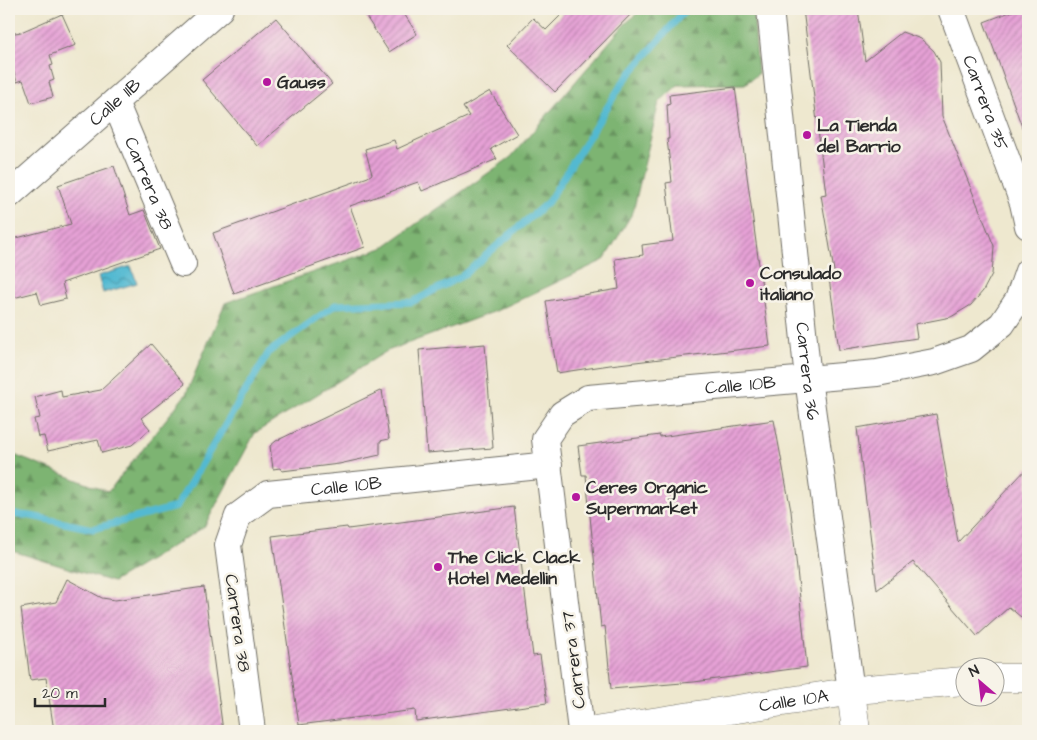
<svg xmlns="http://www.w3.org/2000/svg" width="1037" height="740" font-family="'Architects Daughter',sans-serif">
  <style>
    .forest { fill: url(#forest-firs); stroke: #54704e }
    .water { fill: url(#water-waves); stroke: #3e727e }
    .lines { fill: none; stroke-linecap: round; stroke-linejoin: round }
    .stream { stroke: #52b9d1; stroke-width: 7 }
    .building { fill: url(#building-hatch) }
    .street-casing { stroke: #6f6d64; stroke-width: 28 }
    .secondary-casing { stroke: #6f6d64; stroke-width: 29 }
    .street { stroke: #fff; stroke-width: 26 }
    .secondary { stroke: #fff; stroke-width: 28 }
    .poi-dot { fill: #b5179e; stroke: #f7f3e8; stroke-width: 2 }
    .labels { text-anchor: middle; stroke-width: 5; stroke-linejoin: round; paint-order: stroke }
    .poi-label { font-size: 18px; font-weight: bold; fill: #2b2b2b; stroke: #f7f3e8; text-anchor: start }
    .street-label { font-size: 18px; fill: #2b2b2b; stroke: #f7f3e8 }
  </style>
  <defs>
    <pattern id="forest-firs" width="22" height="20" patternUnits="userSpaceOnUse" patternTransform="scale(1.25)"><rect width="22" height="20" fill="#7db472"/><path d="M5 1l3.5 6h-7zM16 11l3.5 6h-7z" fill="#67935e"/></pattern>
    <pattern id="water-waves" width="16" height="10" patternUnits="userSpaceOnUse" patternTransform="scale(1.25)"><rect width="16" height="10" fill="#52b9d1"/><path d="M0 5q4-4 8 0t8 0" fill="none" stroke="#4497aa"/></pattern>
    <pattern id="building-hatch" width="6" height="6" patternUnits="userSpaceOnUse" patternTransform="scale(1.25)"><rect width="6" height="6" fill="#e6a1d6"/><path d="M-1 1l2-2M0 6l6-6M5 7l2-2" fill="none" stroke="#bb83ae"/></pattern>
  </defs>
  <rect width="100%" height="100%" fill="#f7f3e8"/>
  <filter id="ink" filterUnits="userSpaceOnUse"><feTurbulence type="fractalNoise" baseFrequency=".02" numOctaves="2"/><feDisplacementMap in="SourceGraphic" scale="10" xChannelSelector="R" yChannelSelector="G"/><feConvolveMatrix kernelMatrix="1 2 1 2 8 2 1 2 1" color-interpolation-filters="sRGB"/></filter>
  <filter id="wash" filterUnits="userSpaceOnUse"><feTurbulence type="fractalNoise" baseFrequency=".0096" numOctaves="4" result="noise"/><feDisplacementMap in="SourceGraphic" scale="20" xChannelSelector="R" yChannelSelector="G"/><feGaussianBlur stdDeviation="1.12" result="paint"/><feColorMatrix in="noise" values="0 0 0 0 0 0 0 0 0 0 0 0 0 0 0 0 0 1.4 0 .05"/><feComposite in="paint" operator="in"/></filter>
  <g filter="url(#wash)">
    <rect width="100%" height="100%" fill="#eee8cf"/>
    <polygon class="forest" points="642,9 753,9 758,74 745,84 678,85 659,102 633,212 604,260 496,311 387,351 255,433 204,527 113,582 9,550 9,453 108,492 186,394 225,303 382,248 511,157 624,25"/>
    <polygon class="water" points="131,266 137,283 103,293 98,276"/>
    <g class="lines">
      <polyline class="stream" points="9,514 31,516 93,529 176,507 269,352 335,305 412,302 462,276 548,202 623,82 686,9"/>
    </g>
    <g id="blocks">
      <g class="building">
        <polygon points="361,9 401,9 417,34 389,52"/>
        <polygon points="567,9 636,9 555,92 507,45 533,18 546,30"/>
        <polygon points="803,9 858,9 865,61 902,32 921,39 934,51 940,62 942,116 994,246 993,261 992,274 983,291 971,305 951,317 915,324 917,338 839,350 829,278 835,277 821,195 826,194"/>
        <polygon points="1018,9 1028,9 1028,138 1026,138 984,22"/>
        <polygon points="62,14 76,45 50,55 53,65 50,66 54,80 49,82 53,97 31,103 23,80 17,82 9,57 9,34 21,32"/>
        <polygon points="276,18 332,84 257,146 202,80"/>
        <polygon points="735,87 770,346 610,365 557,373 546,301 619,289 615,259 643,255 642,245 673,241 666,183 672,182 667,139 669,139 667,105 670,104 669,95"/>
        <polygon points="490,91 517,134 491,149 497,159 422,191 418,182 350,206 365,247 234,294 213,233 368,177 372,174 365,149 394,140 397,149 469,116 463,107"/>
        <polygon points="114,166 130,215 144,210 160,249 62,283 66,299 41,305 37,292 9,299 9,240 71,224 58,185"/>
        <polygon points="151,344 185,384 141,418 150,429 132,445 102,453 98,440 48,451 44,436 38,437 34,419 40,418 35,397 61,390 62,397 101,390"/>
        <polygon points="485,344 493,448 427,453 419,350"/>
        <polygon points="382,390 389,439 380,441 380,455 339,464 282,471 280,468 273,469 270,446 276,441"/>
        <polygon points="936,414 958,542 1028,467 1028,623 1009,607 977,636 913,562 877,590 857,428"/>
        <polygon points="774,420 791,511 807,667 694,682 611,689 605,626 601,627 598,598 586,475 582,475 578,446 660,435 660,437 694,432"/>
        <polygon points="514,507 533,656 540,655 547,703 416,721 415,710 299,725 272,536 347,527 348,529"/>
        <polygon points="67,579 102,598 115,600 204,587 223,731 54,731 46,678 30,680 21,608 56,602"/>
      </g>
    </g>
  </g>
  <g filter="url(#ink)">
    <use href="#blocks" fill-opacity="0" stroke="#6f6d64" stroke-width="1"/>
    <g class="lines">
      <defs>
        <g id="street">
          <path id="s1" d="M770 9 808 379 851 691"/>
          <path id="s2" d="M951 9 1023 203 1028 226"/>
          <path id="s3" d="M115 102 183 264"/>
          <path id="s4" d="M9 195 220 9"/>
          <path id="s5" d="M252 731 228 545 238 516 268 494 549 465"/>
          <path id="s6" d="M581 731 545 439 562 414 588 398 877 373 934 362 971 349 1002 324 1018 300 1028 271"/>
        </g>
        <g id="secondary">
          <polyline points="994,678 1028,678"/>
          <polyline points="851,691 856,731"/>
          <path id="s7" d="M594 731 867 689 964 681"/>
        </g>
      </defs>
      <use href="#street" class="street-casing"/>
      <use href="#secondary" class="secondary-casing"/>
      <use href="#street" class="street"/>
      <use href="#secondary" class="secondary"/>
    </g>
  </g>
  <g class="poi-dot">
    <circle cx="267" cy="82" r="5"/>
    <circle cx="807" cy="135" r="5"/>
    <circle cx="750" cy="283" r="5"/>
    <circle cx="576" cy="497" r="5"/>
    <circle cx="438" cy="567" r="5"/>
  </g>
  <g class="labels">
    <g class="poi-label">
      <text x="277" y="88">Gauss</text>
      <text x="817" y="131">La Tienda<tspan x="817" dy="21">del Barrio</tspan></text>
      <text x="760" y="279">Consulado<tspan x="760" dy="21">italiano</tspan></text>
      <text x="586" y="493">Ceres Organic<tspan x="586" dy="21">Supermarket</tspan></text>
      <text x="448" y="563">The Click Clack<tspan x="448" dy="21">Hotel Medellin</tspan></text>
    </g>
    <g class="street-label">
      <text dy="6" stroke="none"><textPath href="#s4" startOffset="141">Calle 11B</textPath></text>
      <text dy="6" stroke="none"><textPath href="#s2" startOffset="100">Carrera 35</textPath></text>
      <text dy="6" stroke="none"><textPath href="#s3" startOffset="88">Carrera 38</textPath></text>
      <text dy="6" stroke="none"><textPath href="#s1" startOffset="364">Carrera 36</textPath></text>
      <text dy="6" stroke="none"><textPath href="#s6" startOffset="508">Calle 10B</textPath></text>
      <text dy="6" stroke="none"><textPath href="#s5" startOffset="334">Calle 10B</textPath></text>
      <text transform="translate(238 623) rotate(82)" y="6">Carrera 38</text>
      <text transform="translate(573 660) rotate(-97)" y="6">Carrera 37</text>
      <text dy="6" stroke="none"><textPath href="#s7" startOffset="202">Calle 10A</textPath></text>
    </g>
  </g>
  <rect width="1037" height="740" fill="none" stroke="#f7f3e8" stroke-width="30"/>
  <g transform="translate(980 682) rotate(332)"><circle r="24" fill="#f7f3e8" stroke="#a5a39c"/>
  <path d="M0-4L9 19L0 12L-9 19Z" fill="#b5179e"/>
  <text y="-8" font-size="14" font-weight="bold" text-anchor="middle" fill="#2b2b2b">N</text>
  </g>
  <path d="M35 698v8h70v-8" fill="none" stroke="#2b2b2b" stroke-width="2.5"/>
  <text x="42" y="698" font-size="15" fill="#2b2b2b" stroke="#f7f3e8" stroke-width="4" paint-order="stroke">20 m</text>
</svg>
